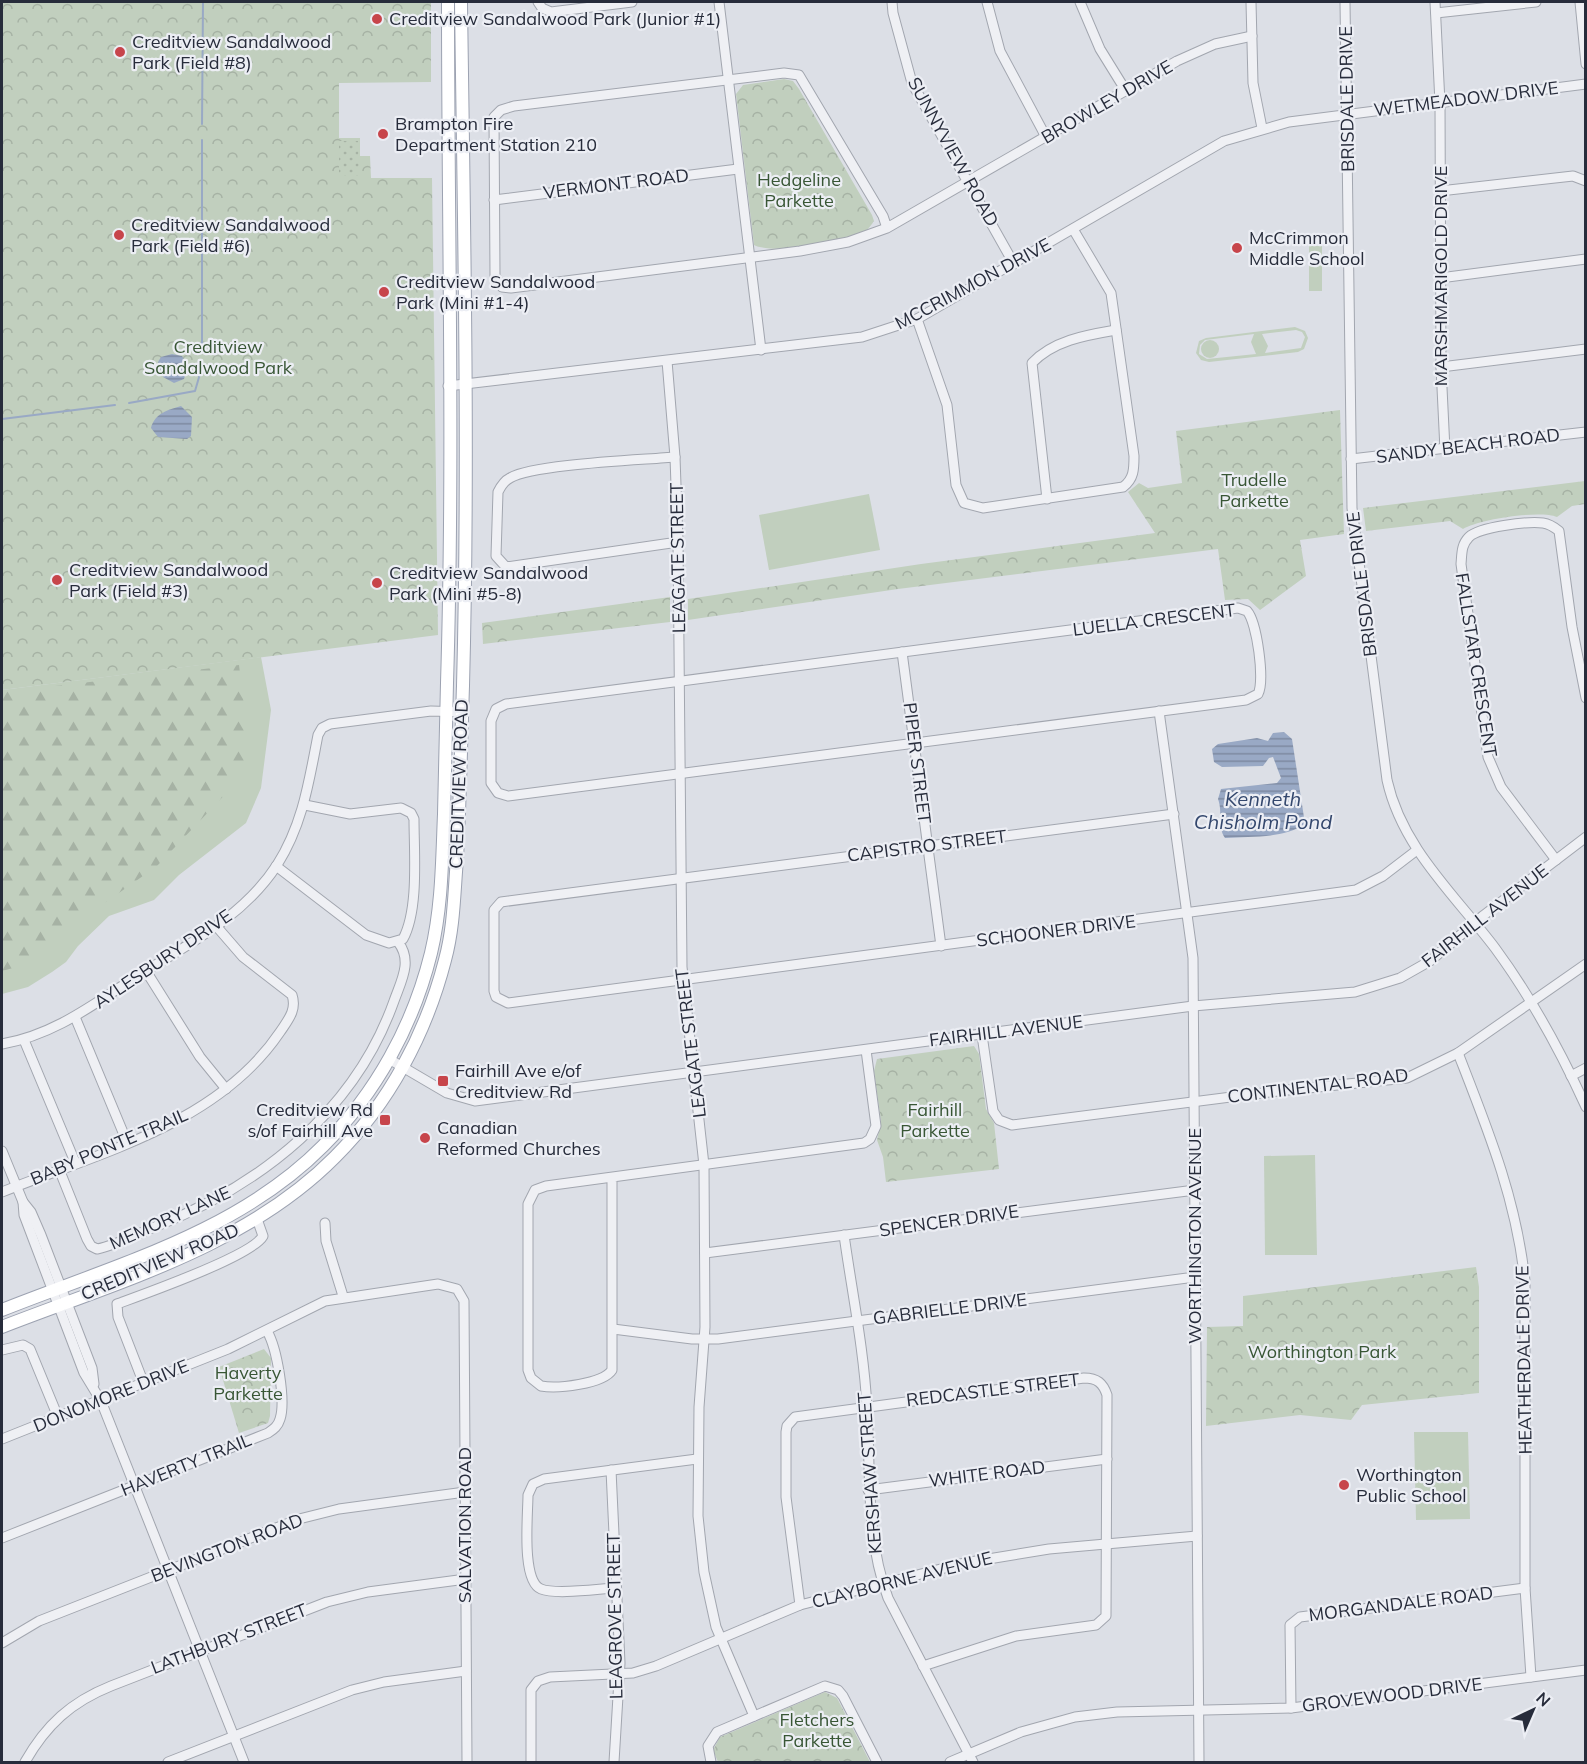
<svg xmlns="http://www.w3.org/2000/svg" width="1587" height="1764" font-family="Mulish,sans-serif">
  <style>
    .grass { fill: #c1cfbe; fill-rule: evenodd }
    .forest { fill: url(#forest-firs) }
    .park { fill: url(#park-crowns) }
    .garden { fill: url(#garden-dots) }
    .water { fill: url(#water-rules) }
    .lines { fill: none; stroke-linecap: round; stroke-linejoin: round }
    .stream { stroke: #99a9c5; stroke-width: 2 }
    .minor-casing { stroke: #a2a6af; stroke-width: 11 }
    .major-casing { stroke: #9ca2b1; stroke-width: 14 }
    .minor { stroke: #eff0f4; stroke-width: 9 }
    .major { stroke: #fff; stroke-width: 12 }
    .poi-dot { fill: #c7454b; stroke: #eceef4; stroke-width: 2 }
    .labels { text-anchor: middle; stroke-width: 4.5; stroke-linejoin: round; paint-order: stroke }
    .poi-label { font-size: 18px; fill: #272c3b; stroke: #eceef4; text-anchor: start }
    .street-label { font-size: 18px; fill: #272c3b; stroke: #eceef4 }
    .park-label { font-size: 18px; fill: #385635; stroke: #eceef4 }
    .water-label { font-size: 20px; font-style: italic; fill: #33476d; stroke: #eceef4 }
  </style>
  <defs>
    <pattern id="forest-firs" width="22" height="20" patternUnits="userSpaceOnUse" patternTransform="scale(1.5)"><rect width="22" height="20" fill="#c1cfbe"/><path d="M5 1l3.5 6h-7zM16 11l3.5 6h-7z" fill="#a6b2a4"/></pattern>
    <pattern id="park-crowns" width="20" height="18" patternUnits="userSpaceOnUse" patternTransform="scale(1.5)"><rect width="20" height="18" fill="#c1cfbe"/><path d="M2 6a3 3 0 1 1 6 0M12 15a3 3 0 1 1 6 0" fill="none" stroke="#a6b2a4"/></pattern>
    <pattern id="garden-dots" width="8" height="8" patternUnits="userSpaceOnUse" patternTransform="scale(1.5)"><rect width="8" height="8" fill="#c1cfbe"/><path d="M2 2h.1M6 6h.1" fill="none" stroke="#a6b2a4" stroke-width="1.8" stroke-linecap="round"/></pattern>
    <pattern id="water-rules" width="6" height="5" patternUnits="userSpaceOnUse" patternTransform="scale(1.5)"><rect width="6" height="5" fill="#99a9c5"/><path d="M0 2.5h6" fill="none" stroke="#7d8aa1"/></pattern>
  </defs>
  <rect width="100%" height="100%" fill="#dcdfe6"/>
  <g class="grass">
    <rect x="1309" y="246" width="13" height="45"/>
    <path d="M1295 327 1305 331 1308 338 1304 349 1298 352 1209 362 1201 360 1196 353 1199 341 1206 338ZM1296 330 1302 332 1305 337 1301 348 1265 353 1268 346 1262 334ZM1254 334 1251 342 1256 354 1207 359 1199 354 1200 345 1205 340Z"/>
    <circle cx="1210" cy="349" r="9"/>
    <polygon points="869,494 880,550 769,570 759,515"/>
    <polygon points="261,657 271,710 261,788 246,823 179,875 154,900 109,916 78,946 66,962 52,972 28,987 2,994 2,690"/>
    <polygon points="1315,1155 1317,1255 1265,1255 1264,1156"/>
    <polygon points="1414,1432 1468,1432 1470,1519 1416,1520"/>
  </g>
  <polygon class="forest" points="239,665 252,766 157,866 13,968 2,971 2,692"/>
  <g class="park">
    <polygon points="2,2 431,2 431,82 339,83 339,138 360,138 360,156 370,156 371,178 432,178 438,635 2,690"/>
    <path d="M784 79 793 81 799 89 872 215 874 221C871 225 868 230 864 232 843 243 774 255 754 245L736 94 743 85Z"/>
    <polygon points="1340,410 1344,534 1300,540 1306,576 1260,610 1248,599 1225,600 1218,549 898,589 688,620 688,599 921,564 1155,533 1128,492 1139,483 1148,488 1182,483 1176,431"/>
    <path d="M1585 481V504L1572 506 1557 517C1540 510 1479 519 1463 529L1450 521 1366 531 1363 508Z"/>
    <polygon points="670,597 670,622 483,644 482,623"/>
    <polygon points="974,1046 979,1054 986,1109 994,1123 999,1169 886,1182 883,1157 877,1140 881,1122 874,1071 877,1059"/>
    <polygon points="1476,1267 1479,1287 1479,1393 1362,1405 1351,1420 1300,1415 1206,1426 1207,1327 1243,1326 1243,1296"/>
    <polygon points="264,1349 271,1358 270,1416 268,1423 239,1433 219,1367"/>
    <polygon points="825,1692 837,1698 870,1762 718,1762 713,1750 720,1737"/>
  </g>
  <polygon class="garden" points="339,141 358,141 359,176 339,176"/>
  <g class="water">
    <polygon points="172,354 182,356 188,366 184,379 174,383 163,377 158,362 161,357"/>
    <path d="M181 406 192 417 191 436 187 439 158 437 151 428C155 413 168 410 181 406Z"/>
    <path d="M1284 732 1292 739 1305 824C1283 839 1251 836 1225 838 1217 826 1223 812 1218 799L1221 789 1277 783 1281 778 1273 757 1269 758 1263 766 1222 767 1214 762 1212 749 1218 744 1257 738 1268 741 1273 733Z"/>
  </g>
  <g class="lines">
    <g class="stream">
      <polyline points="202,124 203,2"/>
      <polyline points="202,352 202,140"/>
      <polyline points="129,403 195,391 202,367"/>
      <polyline points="2,419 115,405"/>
    </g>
    <defs>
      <g id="minor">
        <polyline points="538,2 542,8 551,12 632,2"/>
        <polyline points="719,2 761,350"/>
        <polyline points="892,2 893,13 912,83 1014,264"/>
        <polyline points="987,2 1000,51 1046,137"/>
        <polyline points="1080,2 1100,49 1126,91"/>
        <polyline points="1251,2 1253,83 1262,128"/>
        <path d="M1345 2 1352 508 1387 780C1402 848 1455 895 1495 948 1531 997 1561 1052 1586 1107"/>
        <polyline points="1435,2 1440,103 1441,367 1445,450"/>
        <polyline points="1580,2 1586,64"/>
        <polyline points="1436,13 1536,2"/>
        <polyline points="1440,191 1573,176 1586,181"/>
        <polyline points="494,200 738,169"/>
        <polyline points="887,228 883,216 799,75 784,73 514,106 501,110 494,117 495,276 502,287 511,288 800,251 848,242 887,228 1177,61 1215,44 1252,36"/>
        <polyline points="1440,278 1586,259"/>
        <path d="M917 319 947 405 956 485 964 503 983 508 1123 487C1134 479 1134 469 1134 456L1111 293 1073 229"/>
        <polyline points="667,361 675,457 678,542 682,967 704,1165 705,1327 699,1407 698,1516 704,1572 716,1627 754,1716"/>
        <polyline points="1441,367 1586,349"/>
        <polyline points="448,386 862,337 917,319 1224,141 1289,122 1586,84"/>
        <path d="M675 457C643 460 533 464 510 478 504 481 501 486 498 492L496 556 506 567 678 542"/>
        <polyline points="1351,459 1586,432"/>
        <path d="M1047 499 1032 363C1054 340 1087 335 1116 330"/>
        <path d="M1238 608 1247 611C1257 622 1265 681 1258 694L1246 700 508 796 498 793 491 783V721L496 709 506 704Z"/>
        <polyline points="902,652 941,946"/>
        <polyline points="1159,711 1193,958 1199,1762"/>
        <polyline points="1174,814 501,902 494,910 494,991 496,997 508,1003 1356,890 1383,876 1417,850"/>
        <path d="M1556 860 1501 787 1488 757 1461 564C1462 554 1461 545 1469 537 1479 527 1528 521 1543 523 1550 524 1554 527 1559 531L1572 627 1586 698"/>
        <path d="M276 866 366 935 389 943 403 939C419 909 414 853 414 819L411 813 401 808 350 814 305 805"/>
        <polyline points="146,971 200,1057 226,1089"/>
        <polyline points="75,1017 127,1142"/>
        <polyline points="982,1035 993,1111 999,1120 1012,1125 1278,1091 1407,1078 1458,1053 1586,964"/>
        <polyline points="24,1040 75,1162"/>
        <path d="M2 1044C55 1035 95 1003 139 975 189 944 244 916 277 865 303 824 309 781 318 735L322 728 330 724 431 711 462 712"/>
        <path d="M1458 1053C1488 1130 1516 1198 1525 1281V1588L1531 1677"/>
        <polyline points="389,1059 447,1093 475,1101 1193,1006 1355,992 1400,978 1430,961 1484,915 1586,837"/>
        <polyline points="1571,1076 1586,1068"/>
        <polyline points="2,1151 23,1202 31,1212 41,1235 92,1368 94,1384"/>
        <path d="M59 1169 87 1239 91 1246 97 1249C117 1245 137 1234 157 1226 261 1185 355 1111 394 1001 401 981 413 961 398 942"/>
        <path d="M612 1178V1370C603 1384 557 1389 541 1386L531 1378 528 1370V1204L535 1190 546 1186 864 1143 870 1139 876 1126 866 1050"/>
        <path d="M2 1192C99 1153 218 1124 280 1032 288 1020 297 1010 292 995L243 957 217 927"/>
        <polyline points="23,1202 24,1215 84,1373 101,1401 244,1762"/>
        <polyline points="325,1223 326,1241 343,1296"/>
        <path d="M844 1235C852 1292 864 1350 867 1408 871 1473 865 1536 888 1598L973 1762"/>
        <polyline points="705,1253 1195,1190"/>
        <polyline points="613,1329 692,1339 718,1339 1195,1277"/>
        <polyline points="2,1350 23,1345 30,1349 58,1417"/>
        <path d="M144 1384 118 1317 117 1304C144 1294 252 1256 263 1236L257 1219"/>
        <polyline points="2,1439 228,1349 325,1301 438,1284 457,1289 464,1301 467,1762"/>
        <polyline points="611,1470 620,1663 614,1762"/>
        <polyline points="868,1490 1107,1459"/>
        <path d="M2 1538 268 1433C274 1429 278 1426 280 1419 286 1401 277 1348 267 1331"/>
        <path d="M616 1588C597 1589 556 1595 541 1589 521 1581 528 1514 528 1495L533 1484 544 1479 697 1459"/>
        <path d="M800 1605 786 1497V1432L787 1426 795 1417 1084 1378C1097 1378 1103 1383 1107 1395L1106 1616 1096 1625 1016 1636 923 1666"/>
        <polyline points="2,1643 39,1621 299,1519 339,1509 465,1492"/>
        <polyline points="1291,1708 1290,1625 1300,1617 1525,1588"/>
        <path d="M25 1762C46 1725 71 1702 111 1686L327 1602 368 1592 466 1579"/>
        <polyline points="168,1762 352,1690 384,1682 466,1671"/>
        <polyline points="531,1762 531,1690 538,1681 550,1677 633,1673 656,1666 800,1605 964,1563 1049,1549 1197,1536"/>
        <polyline points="711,1762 708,1746 717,1732 825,1686 838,1690 843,1696 877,1762"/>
        <polyline points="950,1762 1021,1732 1075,1717 1117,1712 1291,1708 1586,1670"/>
      </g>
      <g id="major">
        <path d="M2 1310C112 1266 237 1233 323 1146 376 1093 413 1026 431 953 442 907 442 861 444 814 445 770 446 727 447 683 454 456 448 229 448 2"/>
        <path d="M2 1327C117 1282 246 1247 335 1157 389 1103 426 1034 445 960 454 927 454 894 457 859 460 801 461 744 463 686 469 458 464 230 461 2"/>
      </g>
    </defs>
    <use href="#minor" class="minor-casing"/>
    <use href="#major" class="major-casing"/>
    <use href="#minor" class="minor"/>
    <use href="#major" class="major"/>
  </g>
  <g class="poi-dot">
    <circle cx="377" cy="19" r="6"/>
    <circle cx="120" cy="52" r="6"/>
    <circle cx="383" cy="134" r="6"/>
    <circle cx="119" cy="235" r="6"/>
    <circle cx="1237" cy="248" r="6"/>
    <circle cx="384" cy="292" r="6"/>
    <circle cx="57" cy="580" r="6"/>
    <circle cx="377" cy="583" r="6"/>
    <rect x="437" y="1075" width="12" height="12" rx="3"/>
    <rect x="379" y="1114" width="12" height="12" rx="3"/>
    <circle cx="425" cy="1138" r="6"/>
    <circle cx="1344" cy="1485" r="6"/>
  </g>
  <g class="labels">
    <g class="poi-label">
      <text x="389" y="25">Creditview Sandalwood Park (Junior #1)</text>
      <text x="132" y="48">Creditview Sandalwood<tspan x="132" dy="21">Park (Field #8)</tspan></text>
      <text x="395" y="130">Brampton Fire<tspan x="395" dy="21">Department Station 210</tspan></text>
      <text x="131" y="231">Creditview Sandalwood<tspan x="131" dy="21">Park (Field #6)</tspan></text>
      <text x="1249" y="244">McCrimmon<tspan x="1249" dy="21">Middle School</tspan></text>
      <text x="396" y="288">Creditview Sandalwood<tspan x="396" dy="21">Park (Mini #1-4)</tspan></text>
      <text x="69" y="576">Creditview Sandalwood<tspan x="69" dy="21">Park (Field #3)</tspan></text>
      <text x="389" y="579">Creditview Sandalwood<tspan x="389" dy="21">Park (Mini #5-8)</tspan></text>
      <text x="455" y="1077">Fairhill Ave e/of<tspan x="455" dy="21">Creditview Rd</tspan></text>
      <text x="373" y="1116" text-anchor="end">Creditview Rd<tspan x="373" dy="21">s/of Fairhill Ave</tspan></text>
      <text x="437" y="1134">Canadian<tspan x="437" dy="21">Reformed Churches</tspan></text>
      <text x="1356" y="1481">Worthington<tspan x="1356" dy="21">Public School</tspan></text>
    </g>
    <g class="street-label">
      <text transform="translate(1347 99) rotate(-91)" y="6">BRISDALE DRIVE</text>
      <text transform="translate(1466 99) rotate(-7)" y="6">WETMEADOW DRIVE</text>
      <text transform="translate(1107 102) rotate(-30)" y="6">BROWLEY DRIVE</text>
      <text transform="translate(953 152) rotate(61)" y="6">SUNNYVIEW ROAD</text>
      <text transform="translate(616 184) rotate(-7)" y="6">VERMONT ROAD</text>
      <text transform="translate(1441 276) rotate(-90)" y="6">MARSHMARIGOLD DRIVE</text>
      <text transform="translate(973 284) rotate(-28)" y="6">MCCRIMMON DRIVE</text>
      <text transform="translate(1468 446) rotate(-7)" y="6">SANDY BEACH ROAD</text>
      <text transform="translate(678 558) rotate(-91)" y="6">LEAGATE STREET</text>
      <text transform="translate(1362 584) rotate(-97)" y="6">BRISDALE DRIVE</text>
      <text transform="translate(1154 620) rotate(-7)" y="6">LUELLA CRESCENT</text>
      <text transform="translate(1476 665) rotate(81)" y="6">FALLSTAR CRESCENT</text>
      <text transform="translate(917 763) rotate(83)" y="6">PIPER STREET</text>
      <text transform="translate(459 784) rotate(-88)" y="6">CREDITVIEW ROAD</text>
      <text transform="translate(927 846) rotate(-7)" y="6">CAPISTRO STREET</text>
      <text transform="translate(1485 916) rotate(-38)" y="6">FAIRHILL AVENUE</text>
      <text transform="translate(1056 931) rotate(-7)" y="6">SCHOONER DRIVE</text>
      <text transform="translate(163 959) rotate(-34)" y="6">AYLESBURY DRIVE</text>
      <text transform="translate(1006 1031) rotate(-7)" y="6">FAIRHILL AVENUE</text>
      <text transform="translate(691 1043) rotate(-97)" y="6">LEAGATE STREET</text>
      <text transform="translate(1318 1086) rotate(-7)" y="6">CONTINENTAL ROAD</text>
      <text transform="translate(109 1147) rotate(-23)" y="6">BABY PONTE TRAIL</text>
      <text transform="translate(170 1218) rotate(-24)" y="6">MEMORY LANE</text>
      <text transform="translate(949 1221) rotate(-8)" y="6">SPENCER DRIVE</text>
      <text transform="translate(1195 1236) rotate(-90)" y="6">WORTHINGTON AVENUE</text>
      <text transform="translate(160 1262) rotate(-23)" y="6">CREDITVIEW ROAD</text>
      <text transform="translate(950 1309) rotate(-7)" y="6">GABRIELLE DRIVE</text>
      <text transform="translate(1524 1360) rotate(-91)" y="6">HEATHERDALE DRIVE</text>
      <text transform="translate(993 1390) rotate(-7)" y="6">REDCASTLE STREET</text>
      <text transform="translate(111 1396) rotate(-22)" y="6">DONOMORE DRIVE</text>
      <text transform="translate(186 1465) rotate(-22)" y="6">HAVERTY TRAIL</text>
      <text transform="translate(870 1473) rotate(-94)" y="6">KERSHAW STREET</text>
      <text transform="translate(987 1474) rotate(-7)" y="6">WHITE ROAD</text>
      <text transform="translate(465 1525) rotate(-90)" y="6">SALVATION ROAD</text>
      <text transform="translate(227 1548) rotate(-21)" y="6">BEVINGTON ROAD</text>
      <text transform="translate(902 1580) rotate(-14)" y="6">CLAYBORNE AVENUE</text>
      <text transform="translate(1401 1604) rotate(-7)" y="6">MORGANDALE ROAD</text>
      <text transform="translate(615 1616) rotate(-91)" y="6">LEAGROVE STREET</text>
      <text transform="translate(229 1639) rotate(-21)" y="6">LATHBURY STREET</text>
      <text transform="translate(1392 1695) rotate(-7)" y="6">GROVEWOOD DRIVE</text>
    </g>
    <g class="park-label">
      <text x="799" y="186">Hedgeline<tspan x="799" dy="21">Parkette</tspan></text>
      <text x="218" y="353">Creditview<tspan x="218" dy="21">Sandalwood Park</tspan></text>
      <text x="1254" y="486">Trudelle<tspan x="1254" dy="21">Parkette</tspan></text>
      <text x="935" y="1116">Fairhill<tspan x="935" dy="21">Parkette</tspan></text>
      <text x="1322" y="1358">Worthington Park</text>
      <text x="248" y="1379">Haverty<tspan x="248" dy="21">Parkette</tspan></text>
      <text x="817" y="1726">Fletchers<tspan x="817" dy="21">Parkette</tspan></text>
    </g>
    <g class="water-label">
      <text x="1263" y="806">Kenneth<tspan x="1263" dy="23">Chisholm Pond</tspan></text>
    </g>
  </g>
  <rect width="1587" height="1764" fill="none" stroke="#272c3b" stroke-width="6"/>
  <g transform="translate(1533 1710) rotate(44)" stroke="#eceef4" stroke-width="4.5" paint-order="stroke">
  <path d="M0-4.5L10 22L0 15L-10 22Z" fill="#272c3b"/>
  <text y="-9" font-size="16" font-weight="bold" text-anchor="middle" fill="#272c3b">N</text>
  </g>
</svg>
